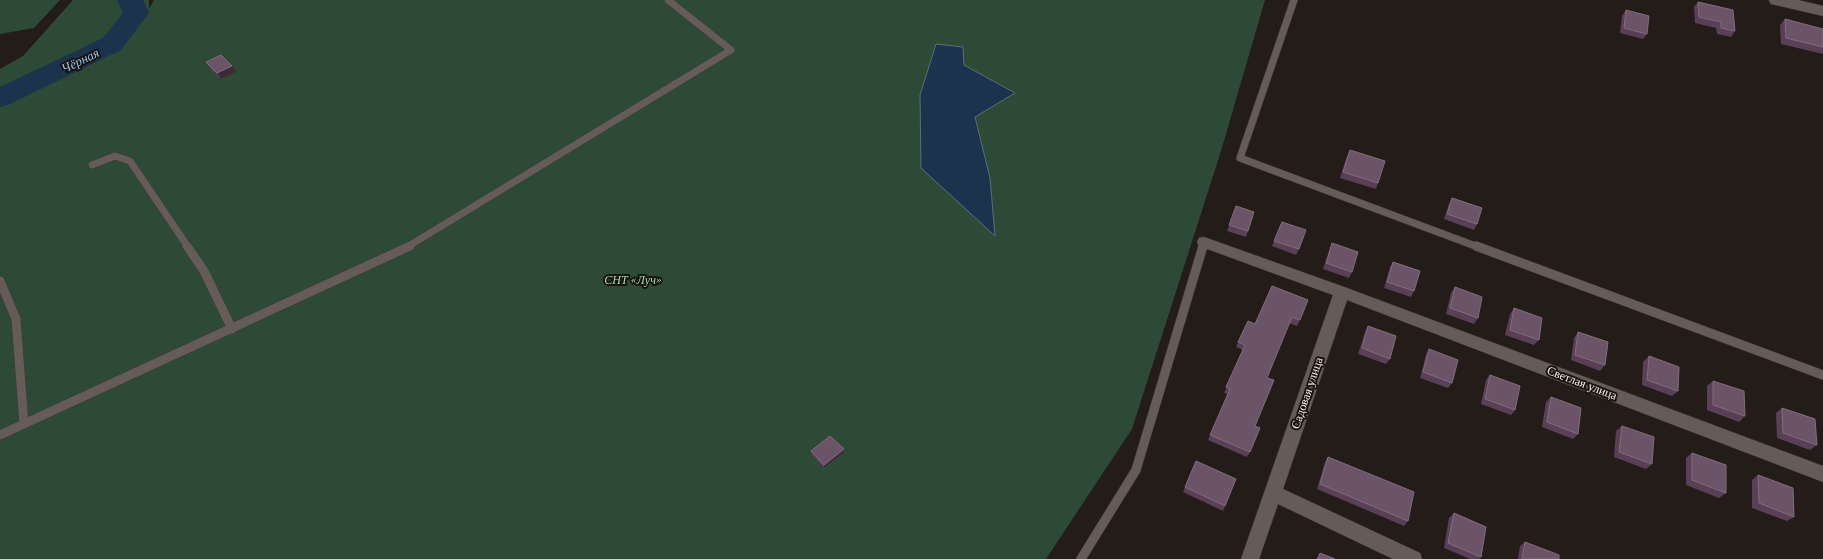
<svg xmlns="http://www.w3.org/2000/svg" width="1823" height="559" font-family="'Libre Baskerville',serif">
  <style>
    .green { fill: #2d4a37 }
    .water { fill: #1b334c; stroke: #5d6d7d }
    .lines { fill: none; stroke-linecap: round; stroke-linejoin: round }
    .river { fill: #1b334c; fill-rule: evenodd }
    .lane-far1-casing { stroke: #403a38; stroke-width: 8 }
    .lane-casing { stroke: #403a38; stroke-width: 10 }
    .street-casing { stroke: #403a38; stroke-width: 1 }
    .secondary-casing { stroke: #403a38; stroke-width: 1 }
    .lane-far1 { stroke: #655c58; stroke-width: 7 }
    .lane { stroke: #655c58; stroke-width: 9 }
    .street { fill: #655c58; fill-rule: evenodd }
    .secondary { fill: #655c58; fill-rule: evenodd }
    .wall { fill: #5a4057 }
    .shaded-wall { fill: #3d2a37 }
    .building { fill: #6b5467; stroke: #816d7c }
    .labels { text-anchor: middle; stroke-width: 4; stroke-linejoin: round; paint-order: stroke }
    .park-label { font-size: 12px; font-style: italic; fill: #a0dcb4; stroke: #1a130f }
    .street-label { font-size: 12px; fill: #f8f3f0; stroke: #1a130f }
    .water-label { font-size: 13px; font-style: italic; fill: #95c3f2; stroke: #1a130f }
  </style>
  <rect width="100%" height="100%" fill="#231c18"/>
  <g class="green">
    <polygon points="0,0 60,0 34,28 0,34"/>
    <polygon points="73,0 149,0 149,9 154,0 1265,0 1221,151 1132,429 1046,559 0,559 0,69 23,56"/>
  </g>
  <polygon class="water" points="936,44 963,47 964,65 1015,93 975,117 990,178 995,236 921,168 920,95"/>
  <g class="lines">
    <polygon class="river" points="117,0 143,0 149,13 121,50 10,104 0,107 0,87 103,38 123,13"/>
    <defs>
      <g id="lane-far1">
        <polyline points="1294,0 1240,158 1478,247"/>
        <polyline points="92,165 115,156 130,161 188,247"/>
        <polyline points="407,247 731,50 668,0"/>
        <polyline points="1203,247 1204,242"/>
      </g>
      <g id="lane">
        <polyline points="187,246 204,271 232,329"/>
        <polyline points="1476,246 1823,375"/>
        <polyline points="0,281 16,319 24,424"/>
        <polyline points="0,435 410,246"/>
        <polyline points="1081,559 1136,470 1203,246"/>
      </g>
      <polygon id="street" points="1204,237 1347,288 1823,466 1823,482 1347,300 1283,489 1420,553 1422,559 1393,559 1278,504 1259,559 1241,559 1333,295 1199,246 1197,242 1199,238"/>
      <polygon id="secondary" points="1769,0 1798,0 1823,6 1823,16 1771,4"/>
    </defs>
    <use href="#lane-far1" class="lane-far1-casing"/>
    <use href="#lane" class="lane-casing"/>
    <use href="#street" class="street-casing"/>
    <use href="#secondary" class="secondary-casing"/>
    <use href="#lane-far1" class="lane-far1"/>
    <use href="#lane" class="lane"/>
    <use href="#street" class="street"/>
    <use href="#secondary" class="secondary"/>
  </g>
  <g class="wall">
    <polygon points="1698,2 1735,31 1731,37 1717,34 1716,28 1695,23 1694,7"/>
    <polygon points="1626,10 1647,34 1643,39 1620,33 1622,16"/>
    <polygon points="1785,19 1823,29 1823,54 1781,44 1780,25"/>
    <polygon points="206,62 236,72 221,79 210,68"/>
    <polygon points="1350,150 1378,183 1376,189 1340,178 1347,156"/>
    <polygon points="1452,198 1477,224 1474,230 1444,219 1449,204"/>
    <polygon points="1236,206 1248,231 1246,237 1227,231"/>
    <polygon points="1282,222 1299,249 1296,255 1272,246"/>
    <polygon points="1332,243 1352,272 1349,278 1323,269 1330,249"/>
    <polygon points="1393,262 1414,291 1411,297 1384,288 1390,267"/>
    <polygon points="1272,286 1300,320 1297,326 1289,323 1267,378 1255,426 1250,452 1247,457 1208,440 1228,394 1224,393 1243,350 1236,347 1248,321 1255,324"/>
    <polygon points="1455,287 1478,318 1474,324 1446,314 1451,293"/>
    <polygon points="1514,308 1539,340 1534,345 1505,335 1510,314"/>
    <polygon points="1368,326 1390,359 1386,364 1358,354 1365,332"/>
    <polygon points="1578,332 1605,365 1600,371 1571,360 1574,338"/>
    <polygon points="1429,349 1452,383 1448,388 1420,378 1426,355"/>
    <polygon points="1649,356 1678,391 1672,396 1642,385 1643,362"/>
    <polygon points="1490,375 1515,410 1511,415 1481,404 1486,380"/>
    <polygon points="1713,381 1745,416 1739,422 1707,410 1707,386"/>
    <polygon points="1551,397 1578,434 1573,439 1542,427 1546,402"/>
    <polygon points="1782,408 1817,445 1810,450 1777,438 1776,413"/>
    <polygon points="1622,426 1652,464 1646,469 1614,457 1616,431"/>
    <polygon points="844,449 844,452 824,468 811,454 811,451"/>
    <polygon points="1692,453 1726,493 1719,498 1686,485 1686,458"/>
    <polygon points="1328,457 1408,521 1404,526 1317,489 1325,462"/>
    <polygon points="1196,461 1225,506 1223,511 1183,492"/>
    <polygon points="1758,475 1794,517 1787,521 1752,508 1752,480"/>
    <polygon points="1454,513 1481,557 1479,559 1470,559 1444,548 1449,518"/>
    <polygon points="1525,542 1559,559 1518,559 1520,546"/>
    <polygon points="1320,553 1335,559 1316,559"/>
  </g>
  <g class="shaded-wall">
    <polygon points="232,66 236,72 221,79 217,73"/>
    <polygon points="844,449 844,452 824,468 824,465"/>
  </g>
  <g class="building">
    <polygon points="1698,2 1733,10 1735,31 1721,28 1721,22 1699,17"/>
    <polygon points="1626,10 1649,16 1647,34 1624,28"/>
    <polygon points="1785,19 1823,29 1823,47 1786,38"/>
    <polygon points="221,55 232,66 217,73 206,62"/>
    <polygon points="1350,150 1385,161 1378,183 1343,172"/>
    <polygon points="1452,198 1482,208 1477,224 1447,214"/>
    <polygon points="1236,206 1254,212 1248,231 1229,225"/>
    <polygon points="1282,222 1306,230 1299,249 1274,241"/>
    <polygon points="1332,243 1358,252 1352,272 1326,263"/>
    <polygon points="1393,262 1420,271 1414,291 1387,282"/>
    <polygon points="1272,286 1308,300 1300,320 1292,317 1267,378 1274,380 1255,426 1260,428 1250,452 1210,435 1230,389 1226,387 1245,345 1238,342 1248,321 1255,324"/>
    <polygon points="1455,287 1482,297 1478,318 1450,308"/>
    <polygon points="1514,308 1542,318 1539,340 1510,330"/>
    <polygon points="1368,326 1396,336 1390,359 1362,348"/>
    <polygon points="1578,332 1608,342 1605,365 1575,355"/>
    <polygon points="1429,349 1458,360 1452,383 1423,372"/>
    <polygon points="1649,356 1679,367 1678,391 1647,380"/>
    <polygon points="1490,375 1520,386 1515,410 1485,399"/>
    <polygon points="1713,381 1744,391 1745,416 1713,405"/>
    <polygon points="1551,397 1581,408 1578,434 1547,422"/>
    <polygon points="1782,408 1815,419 1817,445 1783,433"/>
    <polygon points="1622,426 1654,437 1652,464 1619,452"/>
    <polygon points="830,436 844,449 824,465 811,451"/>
    <polygon points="1692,453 1726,465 1726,493 1692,480"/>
    <polygon points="1328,457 1414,492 1408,521 1320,484"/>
    <polygon points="1196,461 1236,479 1225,506 1185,487"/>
    <polygon points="1758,475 1793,488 1794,517 1759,503"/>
    <polygon points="1454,513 1486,527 1481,557 1448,543"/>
    <polygon points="1525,542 1559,555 1559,559 1522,559"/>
    <polygon points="1320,553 1335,559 1318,559"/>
  </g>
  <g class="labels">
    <g class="park-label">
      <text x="633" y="284">СНТ «Луч»</text>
    </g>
    <g class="street-label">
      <text transform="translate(1582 383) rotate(21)" y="4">Светлая улица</text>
      <text transform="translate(1307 393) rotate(-71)" y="4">Садовая улица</text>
    </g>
    <g class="water-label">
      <text transform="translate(80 60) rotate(-26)" y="5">Чёрная</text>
    </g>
  </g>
</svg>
